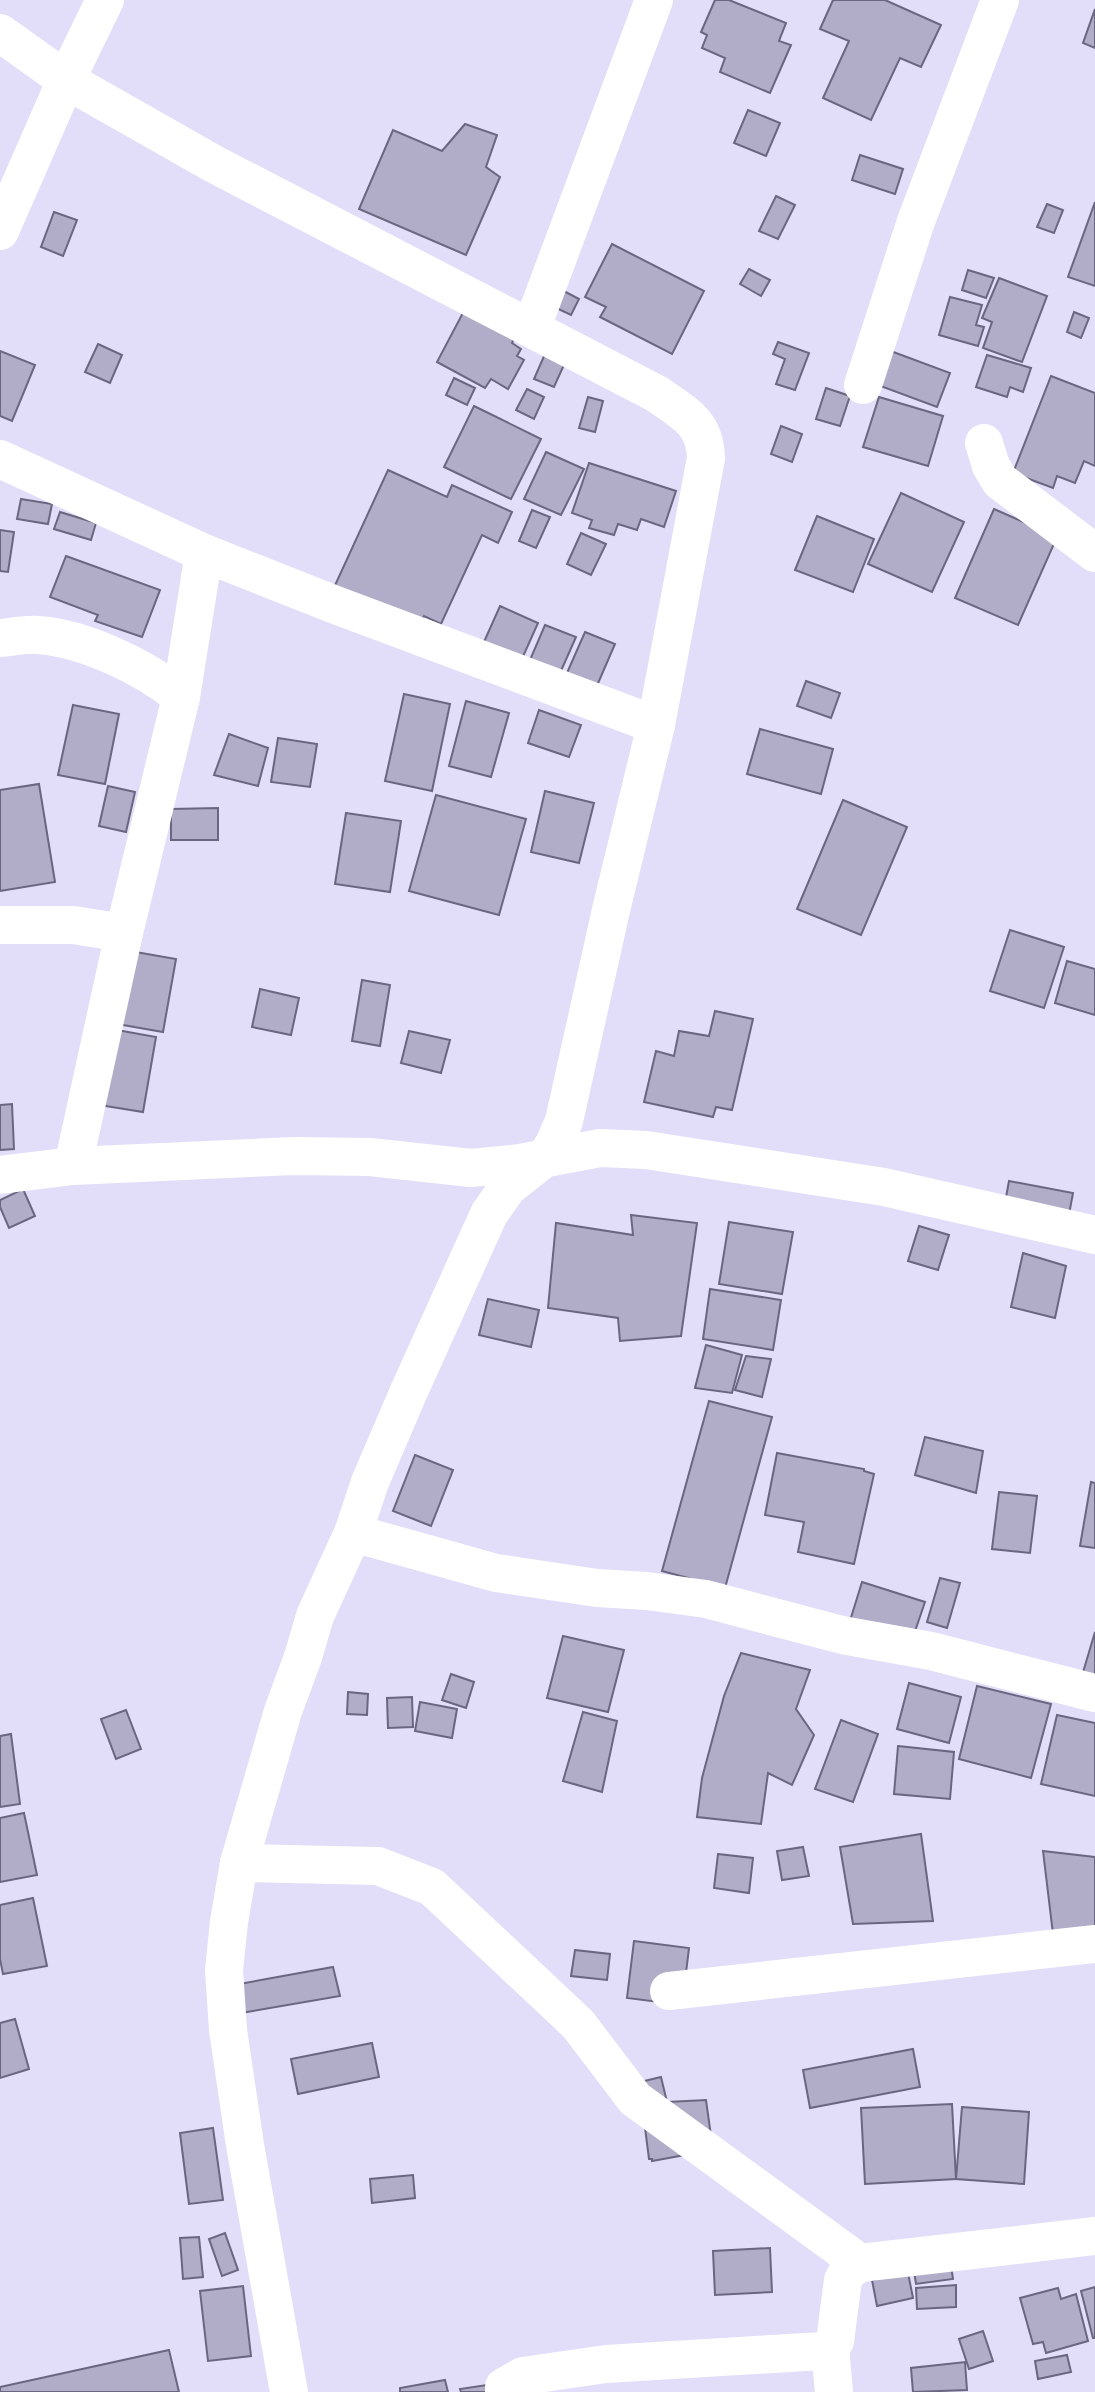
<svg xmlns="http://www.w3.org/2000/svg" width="1095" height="2392" font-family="'PT Sans',sans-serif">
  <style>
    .building { fill: #b1acc8; stroke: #6b667f; stroke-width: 2 }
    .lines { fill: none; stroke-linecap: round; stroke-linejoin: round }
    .minor { stroke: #fff; stroke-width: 38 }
  </style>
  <rect width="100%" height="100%" fill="#e2ddf9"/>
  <g class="building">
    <polygon points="715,0 729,0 786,23 779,41 791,45 770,93 720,72 725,58 702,48 707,35 701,32"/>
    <polygon points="833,0 885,0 941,25 921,67 900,58 871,120 823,98 849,41 820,29"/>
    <polygon points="1095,9 1095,48 1083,43"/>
    <polygon points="748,110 780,123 766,156 734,143"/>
    <polygon points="465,124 497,135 486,167 500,177 466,255 359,209 393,130 442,151"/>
    <polygon points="860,155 903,169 895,194 852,180"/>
    <polygon points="776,196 795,205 778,239 759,231"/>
    <polygon points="1095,202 1095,286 1068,277"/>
    <polygon points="1047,204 1063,210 1054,233 1037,227"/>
    <polygon points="54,212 77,220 63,256 41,247"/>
    <polygon points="612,244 704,291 672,354 600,317 606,307 585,297"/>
    <polygon points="749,269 770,280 761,296 740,284"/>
    <polygon points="968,270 994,278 986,298 962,290"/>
    <polygon points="999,278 1047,296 1022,362 983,348 992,322 982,318"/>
    <polygon points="560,289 579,299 571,315 552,306"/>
    <polygon points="950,297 982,305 976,325 984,327 978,346 939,335"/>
    <polygon points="466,307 516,334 512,343 521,349 517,356 524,360 508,389 491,379 485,388 437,362"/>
    <polygon points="1074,312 1089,318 1081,338 1067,332"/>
    <polygon points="778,342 809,353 795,390 776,384 785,359 773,354"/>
    <polygon points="98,344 122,355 110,383 85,372"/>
    <polygon points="548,347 568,356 554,387 534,379"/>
    <polygon points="888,350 950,373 937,407 875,384"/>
    <polygon points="0,351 35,365 12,421 0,416"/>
    <polygon points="987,355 1031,368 1023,392 1010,387 1007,397 976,387"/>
    <polygon points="1051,376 1095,393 1095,466 1084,461 1075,483 1057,476 1053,488 1013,473"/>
    <polygon points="454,378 475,388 467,405 446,395"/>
    <polygon points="826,388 850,396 840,426 816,419"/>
    <polygon points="527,389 544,397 534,419 516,410"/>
    <polygon points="588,397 603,401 595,432 579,428"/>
    <polygon points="879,397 943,416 928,466 863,447"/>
    <polygon points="474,406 541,439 511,499 444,467"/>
    <polygon points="781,426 802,434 792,462 771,454"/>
    <polygon points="546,452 584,469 561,515 524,499"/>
    <polygon points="589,463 676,491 664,527 641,519 637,530 618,524 614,535 589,528 592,520 572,513"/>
    <polygon points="388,470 447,497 452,485 512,512 498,543 482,535 441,624 424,616 416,632 331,594"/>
    <polygon points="901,493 964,522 932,592 868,564"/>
    <polygon points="21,499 52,504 48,524 17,519"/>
    <polygon points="994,509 1057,537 1018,625 955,598"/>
    <polygon points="532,510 550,517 536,548 519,541"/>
    <polygon points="60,512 96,523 91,540 54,529"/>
    <polygon points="817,516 874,539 853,592 795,570"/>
    <polygon points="0,530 14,532 8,572 0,571"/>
    <polygon points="581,533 606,544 591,575 567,564"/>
    <polygon points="66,556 160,590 142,637 95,621 98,615 50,597"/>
    <polygon points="500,606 538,623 517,670 479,653"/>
    <polygon points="545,625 576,637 557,680 527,667"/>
    <polygon points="585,632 615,644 593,695 563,682"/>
    <polygon points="806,681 840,693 831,718 797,706"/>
    <polygon points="404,694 450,704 432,791 385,781"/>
    <polygon points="466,701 509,713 491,777 449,766"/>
    <polygon points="73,705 119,714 105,784 58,775"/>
    <polygon points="539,710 581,725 569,757 528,743"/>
    <polygon points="760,729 833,749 821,794 747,774"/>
    <polygon points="229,734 268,748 258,786 214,775"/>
    <polygon points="278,738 317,744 310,787 271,782"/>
    <polygon points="39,784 55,882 0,891 0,790"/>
    <polygon points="108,786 135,792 126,832 99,826"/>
    <polygon points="545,791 594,803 579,863 531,852"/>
    <polygon points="436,795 526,819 499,915 409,891"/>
    <polygon points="843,800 907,827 861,935 797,909"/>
    <polygon points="218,808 218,840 171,840 171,809"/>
    <polygon points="346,813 401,821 390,892 335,884"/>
    <polygon points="1010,930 1064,947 1044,1008 990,991"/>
    <polygon points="130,951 176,959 163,1032 117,1024"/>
    <polygon points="1067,961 1095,969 1095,1015 1055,1003"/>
    <polygon points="362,980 390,985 380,1046 352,1041"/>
    <polygon points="260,989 299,998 291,1035 252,1027"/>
    <polygon points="715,1011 753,1019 732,1110 716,1107 713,1117 644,1102 656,1051 674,1056 679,1031 709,1036"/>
    <polygon points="106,1028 156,1037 143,1112 93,1104"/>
    <polygon points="409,1031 450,1040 441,1073 401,1063"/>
    <polygon points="12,1104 14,1149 0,1150 0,1105"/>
    <polygon points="1009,1181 1073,1193 1068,1220 1004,1208"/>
    <polygon points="23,1189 35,1216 9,1228 0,1207 0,1200"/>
    <polygon points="631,1215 697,1223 681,1336 620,1341 618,1318 548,1308 556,1223 633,1235"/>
    <polygon points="729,1222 793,1232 782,1294 719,1284"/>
    <polygon points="919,1226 949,1235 938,1270 908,1261"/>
    <polygon points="1023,1253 1066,1266 1055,1318 1011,1307"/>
    <polygon points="710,1289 781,1300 773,1350 703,1339"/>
    <polygon points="488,1299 539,1310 531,1347 479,1335"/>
    <polygon points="706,1345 742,1355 732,1393 695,1388"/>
    <polygon points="746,1356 771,1359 762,1397 735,1390"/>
    <polygon points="709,1401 772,1417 725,1588 662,1571"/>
    <polygon points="925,1437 983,1451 976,1493 915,1475"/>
    <polygon points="777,1453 864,1469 864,1471 874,1474 854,1564 798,1552 804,1522 765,1515"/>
    <polygon points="415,1455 453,1470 431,1526 393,1511"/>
    <polygon points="1091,1482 1095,1483 1095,1548 1080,1546"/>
    <polygon points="999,1492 1037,1496 1030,1553 992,1549"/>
    <polygon points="940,1578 960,1583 947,1628 927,1622"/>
    <polygon points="862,1582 925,1602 911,1643 849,1624"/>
    <polygon points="1095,1632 1095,1683 1081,1679"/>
    <polygon points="563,1636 624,1650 608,1712 547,1698"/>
    <polygon points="741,1653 810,1670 796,1709 814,1735 792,1785 768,1773 761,1824 697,1817 702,1778 724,1696"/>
    <polygon points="451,1674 474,1682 466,1708 442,1700"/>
    <polygon points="909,1683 961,1697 949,1743 897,1729"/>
    <polygon points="977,1686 1051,1704 1031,1778 959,1759"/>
    <polygon points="348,1692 368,1694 367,1715 347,1714"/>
    <polygon points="412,1697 413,1727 388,1728 387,1698"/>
    <polygon points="420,1702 457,1709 452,1738 415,1731"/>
    <polygon points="126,1710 141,1749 116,1759 101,1719"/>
    <polygon points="583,1712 617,1721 602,1792 563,1781"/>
    <polygon points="1057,1715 1095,1723 1095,1796 1041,1784"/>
    <polygon points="841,1720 878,1734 853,1802 815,1789"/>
    <polygon points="11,1734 20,1804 0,1807 0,1736"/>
    <polygon points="898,1746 954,1752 950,1799 894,1794"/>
    <polygon points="24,1813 37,1875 0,1882 0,1818"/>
    <polygon points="921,1834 933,1921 853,1924 840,1847"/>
    <polygon points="803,1847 809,1876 782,1880 777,1851"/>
    <polygon points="1043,1851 1095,1857 1095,1933 1053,1934"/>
    <polygon points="718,1854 753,1858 749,1893 714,1888"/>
    <polygon points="33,1898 47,1966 3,1974 0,1959 0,1905"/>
    <polygon points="634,1941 689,1948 682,2005 627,1998"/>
    <polygon points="575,1950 610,1954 607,1980 571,1976"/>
    <polygon points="333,1967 340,1996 235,2014 228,1986"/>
    <polygon points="15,2019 29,2069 0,2078 0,2023"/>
    <polygon points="372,2043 379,2077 298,2094 291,2059"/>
    <polygon points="913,2049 920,2087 810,2108 803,2070"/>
    <polygon points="661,2077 667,2102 706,2100 713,2150 652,2161 652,2159 649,2159 642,2104 636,2083"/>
    <polygon points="952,2104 956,2179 865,2184 861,2108"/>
    <polygon points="962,2107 1029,2112 1024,2184 956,2179"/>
    <polygon points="213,2128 223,2200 189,2204 180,2133"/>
    <polygon points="413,2175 415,2198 372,2203 370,2179"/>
    <polygon points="225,2233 238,2270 222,2276 209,2239"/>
    <polygon points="199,2237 203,2277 183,2279 180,2238"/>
    <polygon points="770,2248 772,2292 715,2295 713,2251"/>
    <polygon points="950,2259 953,2279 916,2284 913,2265"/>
    <polygon points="908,2273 913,2298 877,2306 872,2280"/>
    <polygon points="956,2285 956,2307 917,2309 916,2288"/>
    <polygon points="243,2286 251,2356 208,2361 200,2291"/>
    <polygon points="1095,2287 1095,2338 1093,2338 1081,2291"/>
    <polygon points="1058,2288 1061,2299 1076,2294 1088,2341 1046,2353 1043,2342 1033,2344 1020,2298"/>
    <polygon points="983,2331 993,2361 969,2369 959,2339"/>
    <polygon points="169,2350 179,2392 0,2392 0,2387"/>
    <polygon points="1067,2355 1071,2372 1038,2379 1035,2361"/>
    <polygon points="965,2362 967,2390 913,2392 911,2368"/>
    <polygon points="445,2380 448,2392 400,2392 400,2388"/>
    <polygon points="493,2384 495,2392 461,2392 460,2389"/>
  </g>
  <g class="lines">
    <g class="minor">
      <path d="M0 33 66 80 214 164 657 394C684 413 705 422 706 458L656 725 611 910 564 1121 554 1144 546 1157 508 1187 489 1214 409 1391 370 1482 353 1533 315 1616 303 1657 283 1711 239 1863 229 1922 224 1970 228 2030 245 2145 289 2392"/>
      <polyline points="0,231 66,80 105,0"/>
      <polyline points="532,327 654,0"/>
      <polyline points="863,385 915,224 1000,0"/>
      <polyline points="984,443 991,466 1000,481 1095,553"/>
      <polyline points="0,459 204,553 333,604 656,725"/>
      <path d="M0 638C12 637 26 634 38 635 84 638 147 668 181 697"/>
      <polyline points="0,925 73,925 124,933"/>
      <polyline points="73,1166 124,933 181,697 204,553"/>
      <polyline points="0,1175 73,1166 295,1156 370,1157 471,1168 520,1163 600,1148 646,1150 884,1187 1095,1235"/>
      <polyline points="353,1533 496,1573 597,1588 647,1591 706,1599 842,1635 931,1651 1095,1693"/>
      <polyline points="239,1863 378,1866 432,1887 578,2024 635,2099 860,2263"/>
      <polyline points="669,1991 1095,1944"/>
      <polyline points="830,2348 834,2392"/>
      <polyline points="504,2392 504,2387 523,2376 606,2364 823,2351 830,2348 835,2341 843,2280 848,2271 860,2263 1095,2236"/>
    </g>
  </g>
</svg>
